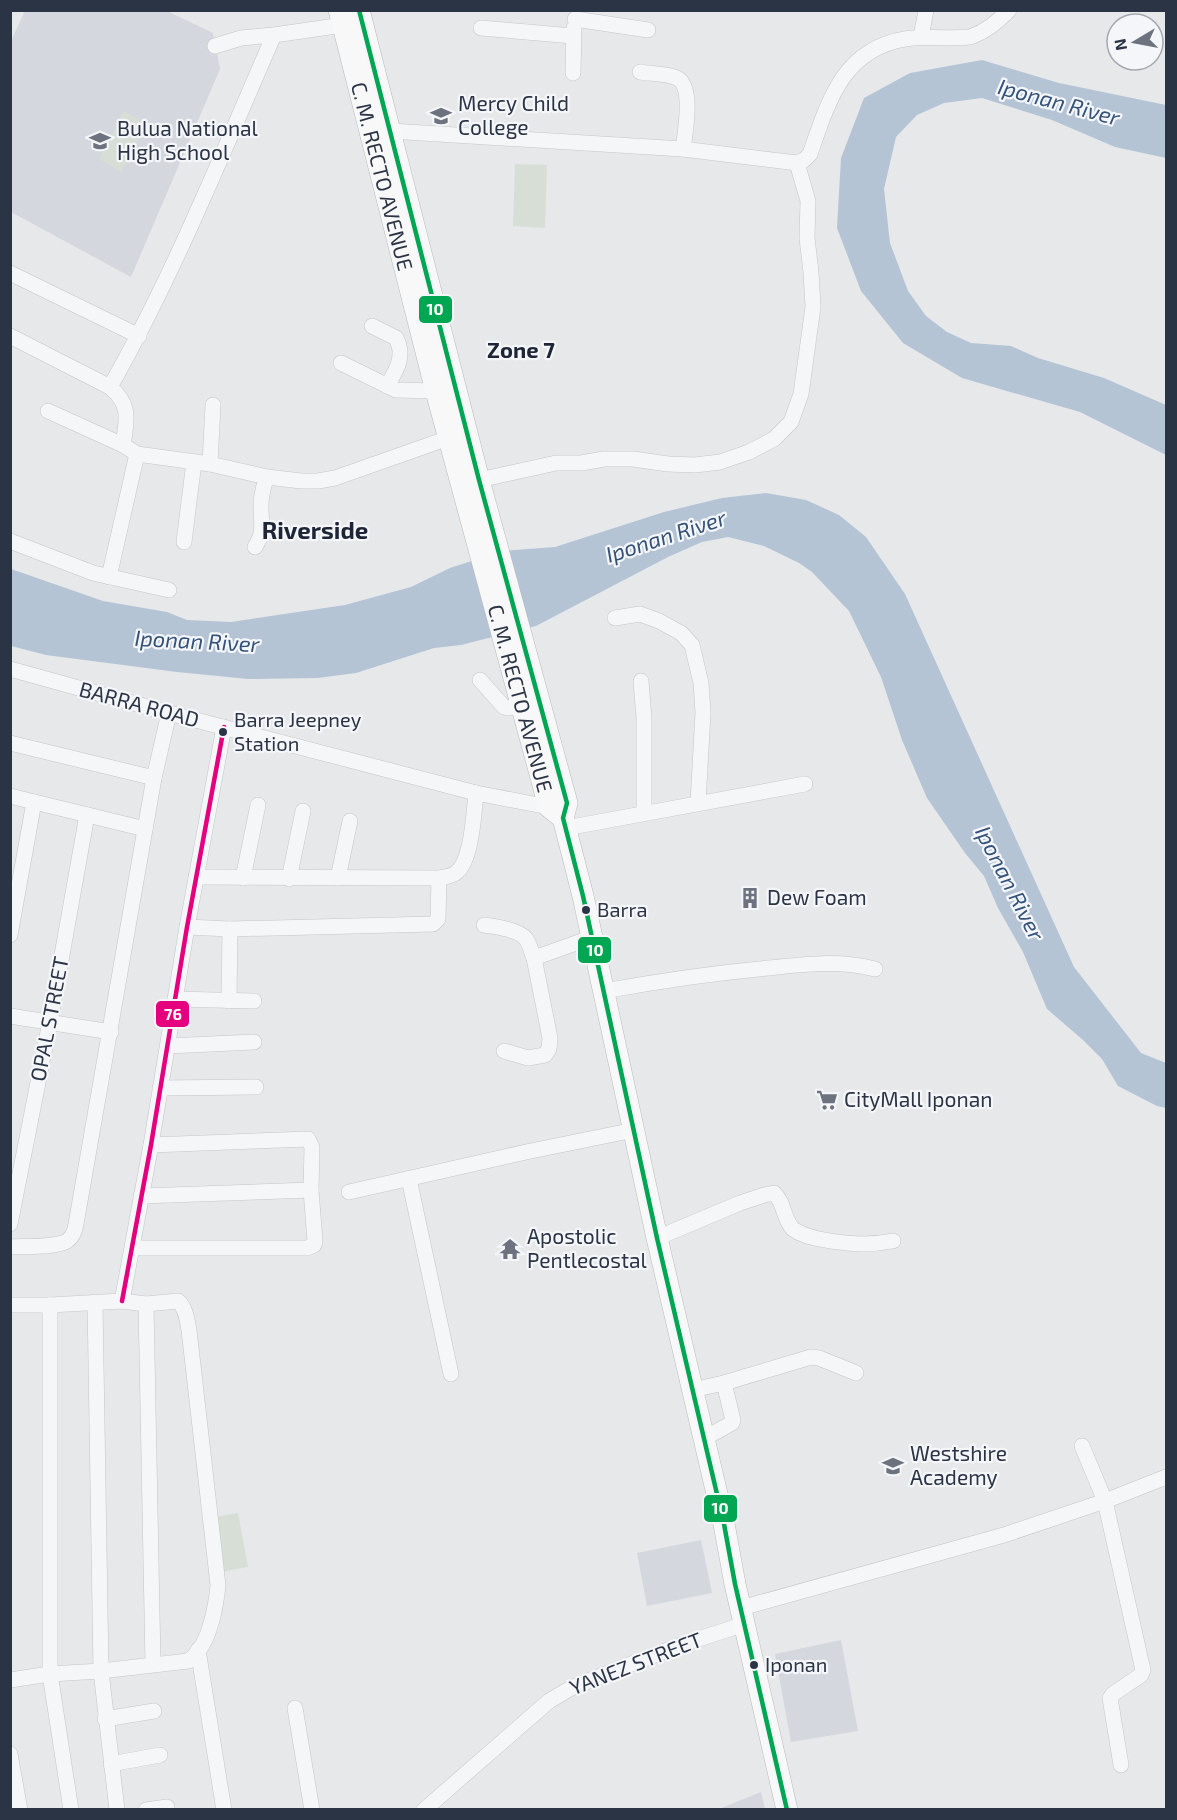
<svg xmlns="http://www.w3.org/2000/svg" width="1177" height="1820" font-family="'Exo 2',sans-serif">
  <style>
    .built { fill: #d4d7dd }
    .pitch { fill: #d6ded6 }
    .water { fill: #b4c4d5 }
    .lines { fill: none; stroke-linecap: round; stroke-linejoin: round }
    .minor-casing { stroke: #c4c6c8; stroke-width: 16 }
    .highway-casing { stroke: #b8bbbf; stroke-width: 22 }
    .minor { stroke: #f5f6f7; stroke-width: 15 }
    .highway { stroke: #f8f8f8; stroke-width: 21 }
    .bus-1-casing { stroke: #f4f6f9; stroke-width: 9 }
    .bus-2-casing { stroke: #f4f6f9; stroke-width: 9 }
    .bus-1 { stroke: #00a651; stroke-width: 4.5 }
    .bus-2 { stroke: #e5007d; stroke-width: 4.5 }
    .bus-dot { fill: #2b3445; stroke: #f4f6f9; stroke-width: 2 }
    .labels { text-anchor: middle; stroke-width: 4.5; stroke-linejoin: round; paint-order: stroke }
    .bus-label { font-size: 20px; fill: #2b3445; stroke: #f4f6f9; text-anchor: start }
    .poi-label { font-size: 21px; fill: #2b3445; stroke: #f4f6f9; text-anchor: start }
    .street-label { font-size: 21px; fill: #2b3445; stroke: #f4f6f9 }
    .water-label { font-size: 22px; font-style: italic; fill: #34527a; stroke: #f4f6f9 }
    .neighbourhood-label { font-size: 22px; font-weight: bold; fill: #1d2536; stroke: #f4f6f9 }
    .quarter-label { font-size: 24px; font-weight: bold; fill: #1d2536; stroke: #f4f6f9 }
    .line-badge { stroke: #f4f6f9; stroke-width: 2 }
    .badge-label { font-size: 16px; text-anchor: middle; font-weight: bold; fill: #fff }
  </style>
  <rect width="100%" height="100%" fill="#e6e8ea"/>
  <g class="built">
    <polygon points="25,11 167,11 213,33 220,69 131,277 11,212 11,41"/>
    <polygon points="701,1540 712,1593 647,1606 637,1553"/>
    <polygon points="841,1640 858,1731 791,1742 775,1654"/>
    <polygon points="761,1792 765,1809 719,1809"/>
  </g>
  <g class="pitch">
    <polygon points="124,111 147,124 121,172 99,159"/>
    <polygon points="515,164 547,165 545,228 513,226"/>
    <polygon points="238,1513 248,1567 220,1572 210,1518"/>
  </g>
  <g class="water">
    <polygon points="982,60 1059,83 1166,105 1166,158 1115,147 1052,120 982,98 944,103 917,115 896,137 884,189 890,243 908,291 926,316 947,332 971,343 1011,346 1038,358 1104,378 1166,405 1166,455 1080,412 962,378 903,343 861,291 837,228 841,158 864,98 910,73"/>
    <polygon points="766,493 806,500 839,515 866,537 905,594 1074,967 1141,1053 1166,1063 1166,1108 1157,1106 1118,1086 1102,1059 1083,1040 1047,1009 1023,952 998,908 984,876 965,853 927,798 902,740 881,677 849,611 812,572 799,563 764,546 728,537 702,542 668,557 536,626 461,645 434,648 356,673 318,678 248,679 177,672 46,655 11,646 11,569 103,601 167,612 187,620 231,622 345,605 411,587 450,568 503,551 555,547 664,512 722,498"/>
  </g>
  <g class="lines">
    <defs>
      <g id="minor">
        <polyline points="575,19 648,30"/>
        <polyline points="481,28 573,36"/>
        <polyline points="921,37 926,10"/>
        <polyline points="215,46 241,38 274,35 343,25"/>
        <path d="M640 72C651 74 666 73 677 78 694 86 685 134 683 149"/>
        <polyline points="573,73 574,28"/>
        <path d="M390 131 683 149 797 163 804 160 810 154C828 102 843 49 905 39 927 36 949 39 970 37 987 31 997 22 1009 10"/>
        <polyline points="10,273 139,336"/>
        <path d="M372 326 396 338C406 356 396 371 387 386"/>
        <polyline points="10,336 110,387"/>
        <polyline points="341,363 396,390 436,391"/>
        <polyline points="48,411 123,445 137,454 210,464 267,477 301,481 318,481 335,478 457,435"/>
        <path d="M123 445C127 419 131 405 110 387 174 274 222 154 274 35"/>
        <polyline points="210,464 213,405"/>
        <polyline points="479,480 556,463 581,463 604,459 633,459 668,464 695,465 720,462 749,452 774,439 791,422 801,394 813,307 811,272 807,238 808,201 797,163"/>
        <polyline points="10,541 93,573 169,590"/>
        <polyline points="184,542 194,462"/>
        <path d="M255 547C265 531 261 524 261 506 261 496 263 487 267 477"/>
        <polyline points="109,577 137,454"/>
        <polyline points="615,618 640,614 659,621 681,633 692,645 701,683 703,713 698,803"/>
        <polyline points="10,669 169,713 476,793 549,807 557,806"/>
        <polyline points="480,680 504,707 508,708 521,706"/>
        <polyline points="641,681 644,718 644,812"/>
        <polyline points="10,743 154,778"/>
        <polyline points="10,796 145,829"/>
        <polyline points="566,828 805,784"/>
        <path d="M196 877 439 878C445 877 453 876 457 872 472 859 474 812 476 793"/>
        <polyline points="243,878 258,805"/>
        <polyline points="338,878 350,821"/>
        <polyline points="289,879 303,811"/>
        <path d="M484 925C494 926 520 930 526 939 530 944 531 952 534 958L593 937"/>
        <polyline points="187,927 230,929 433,924 438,919 439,878"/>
        <polyline points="10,935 34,802"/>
        <path d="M604 991C659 981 714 973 769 968 805 964 841 960 875 969"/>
        <polyline points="175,999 254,1001"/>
        <polyline points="229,1001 230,929"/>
        <polyline points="10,1016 111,1032"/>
        <polyline points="168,1046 254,1042"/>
        <polyline points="504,1051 528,1058 545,1055 549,1049 550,1038 534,958"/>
        <polyline points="160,1088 256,1087"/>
        <polyline points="409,1179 451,1374"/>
        <polyline points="349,1192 526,1152 634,1130"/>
        <polyline points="141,1196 311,1190"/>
        <polyline points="10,1224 50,1022 87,815"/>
        <path d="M657 1238 740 1203 764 1195 774 1193C785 1203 783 1219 793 1229 801 1235 810 1237 819 1239 846 1244 866 1246 893 1241"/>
        <path d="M10 1247C25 1246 55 1248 67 1241 73 1237 75 1231 76 1224L154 778 169 713"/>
        <polyline points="133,1248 307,1248 314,1245 315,1241 311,1190 312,1147 308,1139 151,1145"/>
        <polyline points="122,1301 151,1145 187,927 224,727"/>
        <polyline points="95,1302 101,1671 117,1810"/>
        <polyline points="146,1304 153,1664"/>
        <path d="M10 1305H50L122 1301 146 1304 178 1301C186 1308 187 1320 189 1330L218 1585C216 1607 209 1648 188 1661L101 1671 50 1674 10 1680"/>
        <polyline points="50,1305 50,1674 71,1810"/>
        <polyline points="692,1390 724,1383 811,1357 819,1358 856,1373"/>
        <polyline points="703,1439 732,1423 733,1420 724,1383"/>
        <polyline points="1082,1446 1105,1501 1143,1670 1141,1675 1113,1694 1110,1698 1121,1765"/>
        <polyline points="741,1608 1004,1535 1105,1501 1166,1477"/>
        <polyline points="198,1650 224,1810"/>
        <polyline points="295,1708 312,1810"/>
        <polyline points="105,1719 154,1711"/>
        <polyline points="10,1754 20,1810"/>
        <polyline points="111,1764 160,1755"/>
        <polyline points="146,1810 167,1807"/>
        <polyline points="424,1810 549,1701 571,1688 608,1673 683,1644 745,1624"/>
      </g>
      <g id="highway">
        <path id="s1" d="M339 10 436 391 549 807 563 818"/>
        <polyline points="359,10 479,480 567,803 563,818 583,896 657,1238 724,1524 735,1584 787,1810"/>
      </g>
    </defs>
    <use href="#minor" class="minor-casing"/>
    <use href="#highway" class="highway-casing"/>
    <use href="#minor" class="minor"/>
    <use href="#highway" class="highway"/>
    <defs>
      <polyline id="bus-1" points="359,10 479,480 567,803 563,818 583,896 657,1238 724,1524 735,1584 787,1810"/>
      <polyline id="bus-2" points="122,1301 151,1145 187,927 224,727"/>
    </defs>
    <use href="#bus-1" class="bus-1-casing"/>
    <use href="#bus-2" class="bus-2-casing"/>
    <use href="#bus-1" class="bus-1"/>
    <use href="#bus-2" class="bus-2"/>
  </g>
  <defs>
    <symbol id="university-bare" viewBox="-9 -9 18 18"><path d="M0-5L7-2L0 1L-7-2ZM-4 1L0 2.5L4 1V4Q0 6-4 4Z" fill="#6c737f" stroke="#f4f6f9" stroke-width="2.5" paint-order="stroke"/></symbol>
    <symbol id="school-bare" viewBox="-9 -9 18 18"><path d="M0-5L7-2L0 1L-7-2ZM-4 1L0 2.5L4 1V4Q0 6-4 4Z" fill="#6c737f" stroke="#f4f6f9" stroke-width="2.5" paint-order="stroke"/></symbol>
    <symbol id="building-bare" viewBox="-9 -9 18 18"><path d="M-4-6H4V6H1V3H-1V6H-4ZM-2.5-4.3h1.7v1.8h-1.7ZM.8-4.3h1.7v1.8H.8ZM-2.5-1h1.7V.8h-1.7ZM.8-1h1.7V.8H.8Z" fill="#6c737f" stroke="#f4f6f9" stroke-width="2.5" paint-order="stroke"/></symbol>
    <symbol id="supermarket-bare" viewBox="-9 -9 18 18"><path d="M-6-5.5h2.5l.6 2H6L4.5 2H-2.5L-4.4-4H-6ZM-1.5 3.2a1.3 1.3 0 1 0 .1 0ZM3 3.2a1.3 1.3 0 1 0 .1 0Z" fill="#6c737f" stroke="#f4f6f9" stroke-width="2.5" paint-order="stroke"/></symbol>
    <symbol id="temple-bare" viewBox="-9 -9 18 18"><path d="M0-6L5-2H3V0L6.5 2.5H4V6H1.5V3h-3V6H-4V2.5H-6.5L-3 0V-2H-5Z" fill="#6c737f" stroke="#f4f6f9" stroke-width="2.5" paint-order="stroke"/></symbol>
  </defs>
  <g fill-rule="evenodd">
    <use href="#university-bare" x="426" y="101" width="30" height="30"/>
    <use href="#school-bare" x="85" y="126" width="30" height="30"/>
    <use href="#building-bare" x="735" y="883" width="30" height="30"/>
    <use href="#supermarket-bare" x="812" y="1085" width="30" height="30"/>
    <use href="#temple-bare" x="495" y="1234" width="30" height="30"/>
    <use href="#school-bare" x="878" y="1451" width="30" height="30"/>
  </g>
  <g class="bus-dot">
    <circle cx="223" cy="732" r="5"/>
    <circle cx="586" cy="910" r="5"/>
    <circle cx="754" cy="1665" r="5"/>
  </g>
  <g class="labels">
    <g class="bus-label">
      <text x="234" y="727">Barra Jeepney<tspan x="234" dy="24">Station</tspan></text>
      <text x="597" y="917">Barra</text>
      <text x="765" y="1672">Iponan</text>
    </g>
    <g class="poi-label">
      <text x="458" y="111">Mercy Child<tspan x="458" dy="24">College</tspan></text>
      <text x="117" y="136">Bulua National<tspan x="117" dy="24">High School</tspan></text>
      <text x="767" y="905">Dew Foam</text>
      <text x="844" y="1107">CityMall Iponan</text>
      <text x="527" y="1244">Apostolic<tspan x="527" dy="24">Pentlecostal</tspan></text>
      <text x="910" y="1461">Westshire<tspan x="910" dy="24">Academy</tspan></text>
    </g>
    <g class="street-label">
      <text dy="7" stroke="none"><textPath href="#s1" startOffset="172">C. M. RECTO AVENUE</textPath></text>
      <text dy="7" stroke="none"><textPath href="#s1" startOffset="712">C. M. RECTO AVENUE</textPath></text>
      <text transform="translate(139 705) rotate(15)" y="7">BARRA ROAD</text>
      <text transform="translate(50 1019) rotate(-79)" y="7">OPAL STREET</text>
      <text transform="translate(636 1664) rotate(-21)" y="7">YANEZ STREET</text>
    </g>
    <g class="water-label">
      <text transform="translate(1059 102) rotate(15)" y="8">Iponan River</text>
      <text transform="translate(666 536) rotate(-18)" y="8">Iponan River</text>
      <text transform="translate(197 641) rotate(3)" y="8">Iponan River</text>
      <text transform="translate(1010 883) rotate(63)" y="8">Iponan River</text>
    </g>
    <g class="neighbourhood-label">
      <text x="521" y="358">Zone 7</text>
    </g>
    <g class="quarter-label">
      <text x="315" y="539">Riverside</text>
    </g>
  </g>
  <g class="line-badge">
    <rect x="418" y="295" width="35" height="29" rx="6" fill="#00a651"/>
    <rect x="577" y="936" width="35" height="28" rx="6" fill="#00a651"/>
    <rect x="155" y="1000" width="35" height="28" rx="6" fill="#e5007d"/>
    <rect x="703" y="1494" width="35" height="29" rx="6" fill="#00a651"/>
  </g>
  <g class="badge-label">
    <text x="435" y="315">10</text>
    <text x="595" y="956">10</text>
    <text x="173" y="1020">76</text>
    <text x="720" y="1514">10</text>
  </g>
  <rect width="1177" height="1820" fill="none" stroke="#2b3445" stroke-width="24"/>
  <g transform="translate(1135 42) rotate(260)"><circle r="28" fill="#f4f6f9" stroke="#a4a8b1" stroke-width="1.5"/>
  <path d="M0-4.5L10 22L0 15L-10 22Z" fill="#6c737f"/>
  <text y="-9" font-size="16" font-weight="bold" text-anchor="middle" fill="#2b3445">N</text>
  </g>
</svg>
